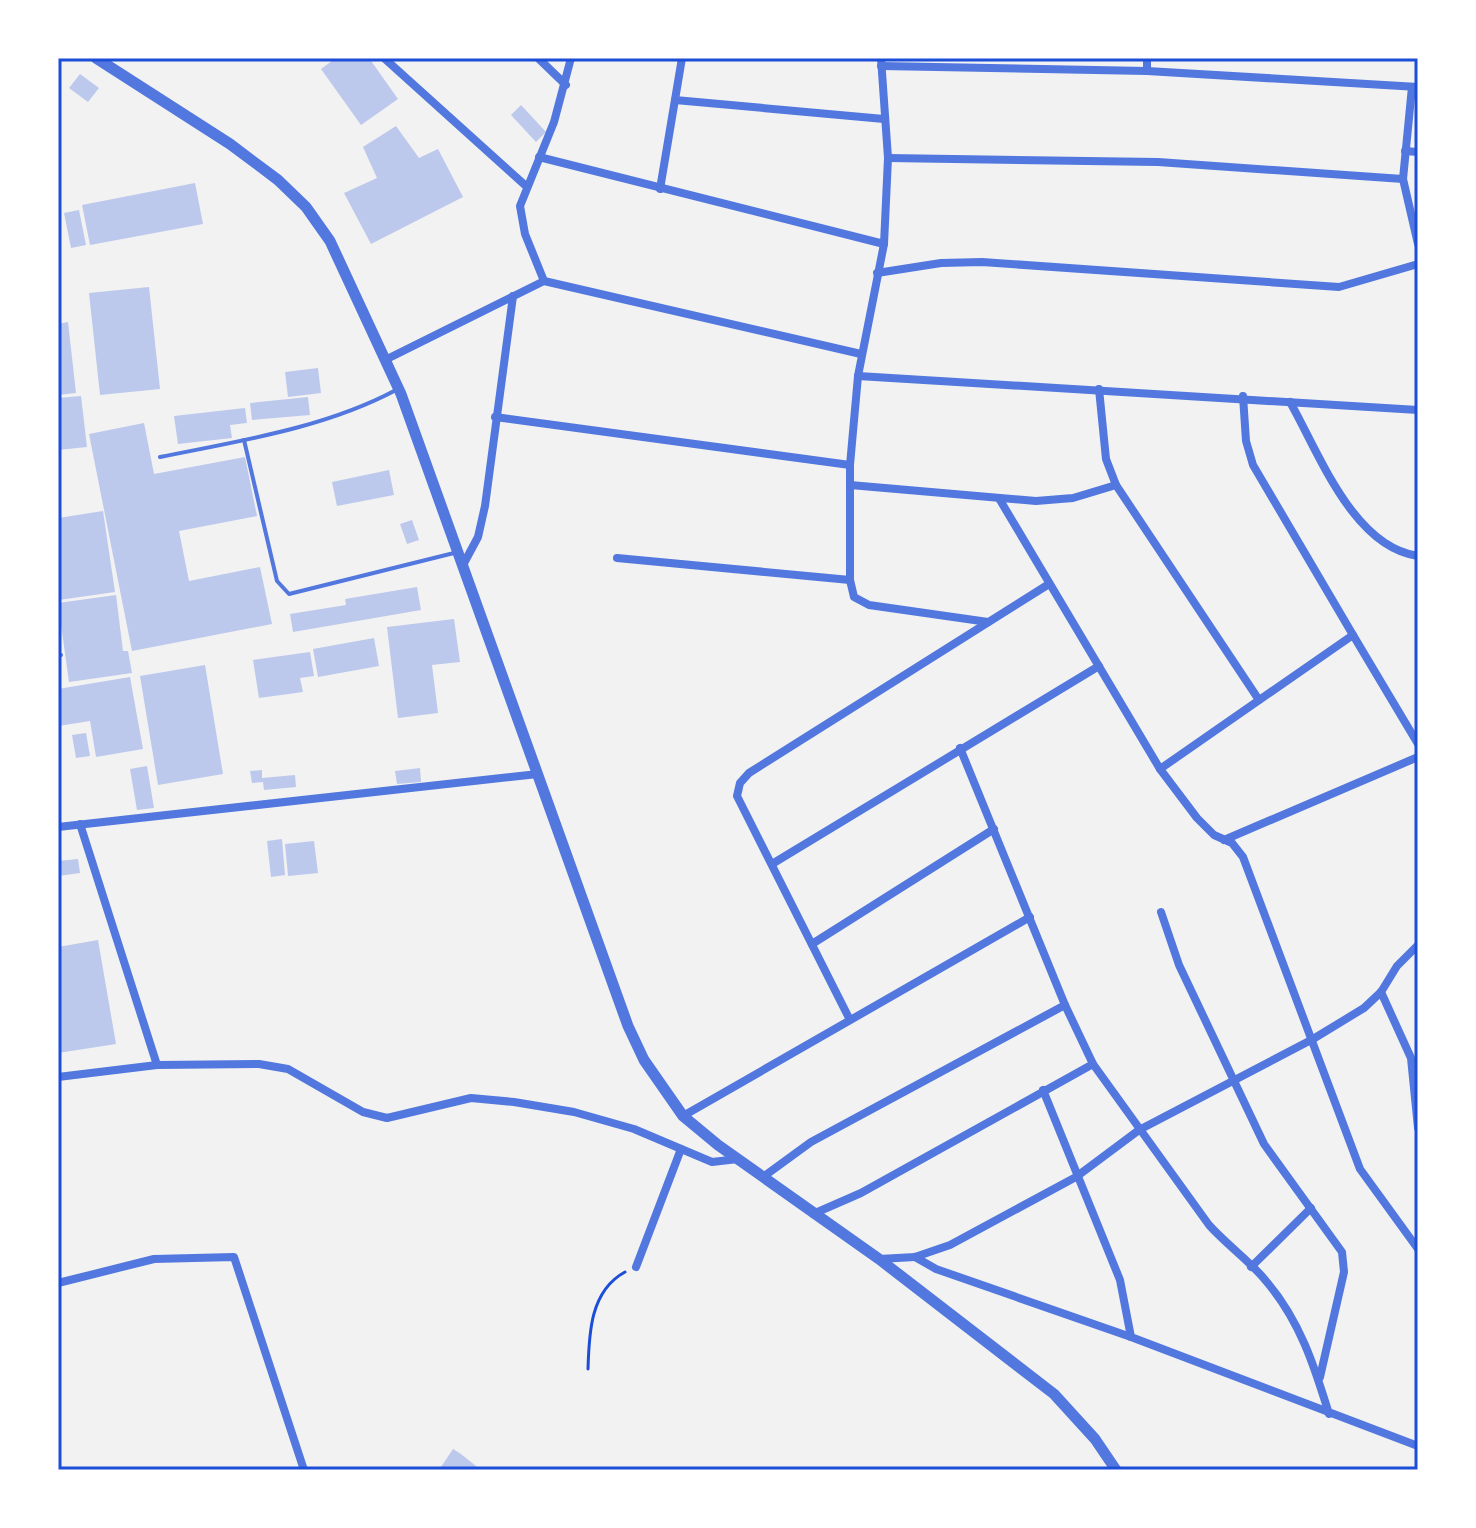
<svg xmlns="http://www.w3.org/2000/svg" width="1476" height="1528" font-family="'DM Sans',sans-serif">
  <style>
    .building { fill: #bdc9ec }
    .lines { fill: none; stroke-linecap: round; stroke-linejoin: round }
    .path { stroke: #1d4ed8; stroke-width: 3 }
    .service { stroke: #5277de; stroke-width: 4 }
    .minor { stroke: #5277de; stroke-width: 8 }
    .tertiary { stroke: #5277de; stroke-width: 11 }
    .neatline { fill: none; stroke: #1d4ed8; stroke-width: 3 }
  </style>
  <rect width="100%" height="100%" fill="#f2f2f2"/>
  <g class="building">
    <polygon points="336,58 369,58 398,99 361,125 321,69"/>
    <polygon points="80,74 99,88 88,102 69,88"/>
    <polygon points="521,105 546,132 536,142 511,115"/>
    <polygon points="396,126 419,158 438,149 463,197 371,244 344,193 377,178 363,147"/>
    <polygon points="195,183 203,224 90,245 82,205"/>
    <polygon points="79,210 86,245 71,248 64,213"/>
    <polygon points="149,287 160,389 100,395 89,293"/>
    <polygon points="68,322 76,393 58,395 58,324"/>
    <polygon points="318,368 321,393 288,397 285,372"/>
    <polygon points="81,396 87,447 58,450 58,398"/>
    <polygon points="308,397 310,415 252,420 250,403"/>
    <polygon points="245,408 247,423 230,425 232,438 178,444 174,416"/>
    <polygon points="144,423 154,474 245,457 257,516 179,531 189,581 260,567 272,624 132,651 89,434"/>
    <polygon points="389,470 394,495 337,506 332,482"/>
    <polygon points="103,511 115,592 59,600 58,518"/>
    <polygon points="412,520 419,540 407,544 400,524"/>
    <polygon points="417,587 421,610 293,632 290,614 346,605 345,599"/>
    <polygon points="116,595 123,651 128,651 132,673 69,682 58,603"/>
    <polygon points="454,619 460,662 432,665 438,713 398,718 387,627"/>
    <polygon points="374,638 379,666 318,677 313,649"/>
    <polygon points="310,652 314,676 300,678 303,692 259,698 253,660"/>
    <polygon points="205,665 223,774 158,785 140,676"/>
    <polygon points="130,677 143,749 96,757 90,721 58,726 58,689"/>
    <polygon points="86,733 90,756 76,758 72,735"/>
    <polygon points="147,766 154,808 137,810 130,769"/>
    <polygon points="420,768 421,782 397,784 395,771"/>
    <polygon points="262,770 262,778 295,775 296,787 264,790 263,782 252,783 250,771"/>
    <polygon points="282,839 285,875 271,877 267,841"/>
    <polygon points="314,841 318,873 288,876 285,844"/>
    <polygon points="78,859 80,873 58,876 58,861"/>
    <polygon points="98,940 116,1044 58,1053 58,947"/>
    <polygon points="453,1449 461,1454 481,1470 439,1470"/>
  </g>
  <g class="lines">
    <path class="path" d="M588 1369C589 1334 590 1291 625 1272"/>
    <g class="service">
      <polyline points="244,440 277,581 289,594 458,552"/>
      <path d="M160 457C239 441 325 428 396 390"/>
      <polyline points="58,655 61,655"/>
    </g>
    <g class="minor">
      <polyline points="384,58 526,186"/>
      <polyline points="538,58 566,85"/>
      <polyline points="571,58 554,122 520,206 525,234 544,281 861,354"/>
      <polyline points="881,58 888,158 884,244 858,376 850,465 850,580 854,597 869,605 988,622"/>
      <polyline points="881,66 1147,71 1147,58"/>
      <polyline points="1147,71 1418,87"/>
      <polyline points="1412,87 1403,179 1418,244"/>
      <polyline points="675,100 884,119"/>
      <polyline points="1405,151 1418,152"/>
      <polyline points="539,157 884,244"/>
      <polyline points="888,158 1158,162 1403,179"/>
      <polyline points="660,189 682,58"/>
      <polyline points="877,273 941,263 982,262 1339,287 1418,264"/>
      <polyline points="385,360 544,281"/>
      <polyline points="858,376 1418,410"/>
      <polyline points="1099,389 1106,459 1116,485 1259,700"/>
      <polyline points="1243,396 1246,441 1253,465 1353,635"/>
      <path d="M1290 402C1319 453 1353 547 1418 556"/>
      <polyline points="495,417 850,465"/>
      <polyline points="850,485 1036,501 1073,498 1116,485"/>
      <polyline points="1000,500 1160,769 1197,818 1214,835 1232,843 1243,857 1360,1169 1418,1249"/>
      <polyline points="617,558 850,580"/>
      <polyline points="463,565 478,537 485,506 513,296"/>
      <path d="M960 748 1065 1005 1093 1064 1209 1225C1227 1245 1250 1261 1266 1281 1300 1321 1314 1365 1329 1414"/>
      <polyline points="1160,769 1353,635 1418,744"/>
      <polyline points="80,824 157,1065"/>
      <polyline points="58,827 538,774"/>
      <polyline points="1224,840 1418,757"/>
      <polyline points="772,864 1099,666"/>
      <polyline points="1161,912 1179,965 1264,1144 1342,1252 1344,1272 1320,1377"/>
      <polyline points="812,944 994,829"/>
      <polyline points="1381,992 1411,1058 1418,1128"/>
      <polyline points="849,1018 737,796 740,783 749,773 1049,584"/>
      <polyline points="58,1077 157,1065 259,1064 288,1069 363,1112 387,1118 471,1098 514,1102 574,1112 634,1129 712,1162 738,1159"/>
      <polyline points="1043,1090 1120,1280 1131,1337"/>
      <polyline points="683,1116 1030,917"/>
      <polyline points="763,1177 811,1142 1065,1005"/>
      <polyline points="813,1214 861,1193 1093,1064"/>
      <polyline points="915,1257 936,1269 1131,1337 1418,1446"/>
      <polyline points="879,1259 915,1257 950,1245 1076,1177 1139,1130 1313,1039 1364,1008 1381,992 1397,966 1418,945"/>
      <polyline points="636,1267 681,1149"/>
      <polyline points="1251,1267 1311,1208"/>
      <polyline points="58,1283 154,1259 234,1257 304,1470"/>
    </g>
    <polyline class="tertiary" points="96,58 230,144 278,180 306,207 330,241 401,394 628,1026 644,1060 683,1116 718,1145 879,1259 1054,1394 1095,1439 1116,1470"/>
  </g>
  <rect width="1476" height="1528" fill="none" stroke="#ffffff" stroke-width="120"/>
  <rect x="60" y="60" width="1356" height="1408" class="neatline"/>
</svg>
